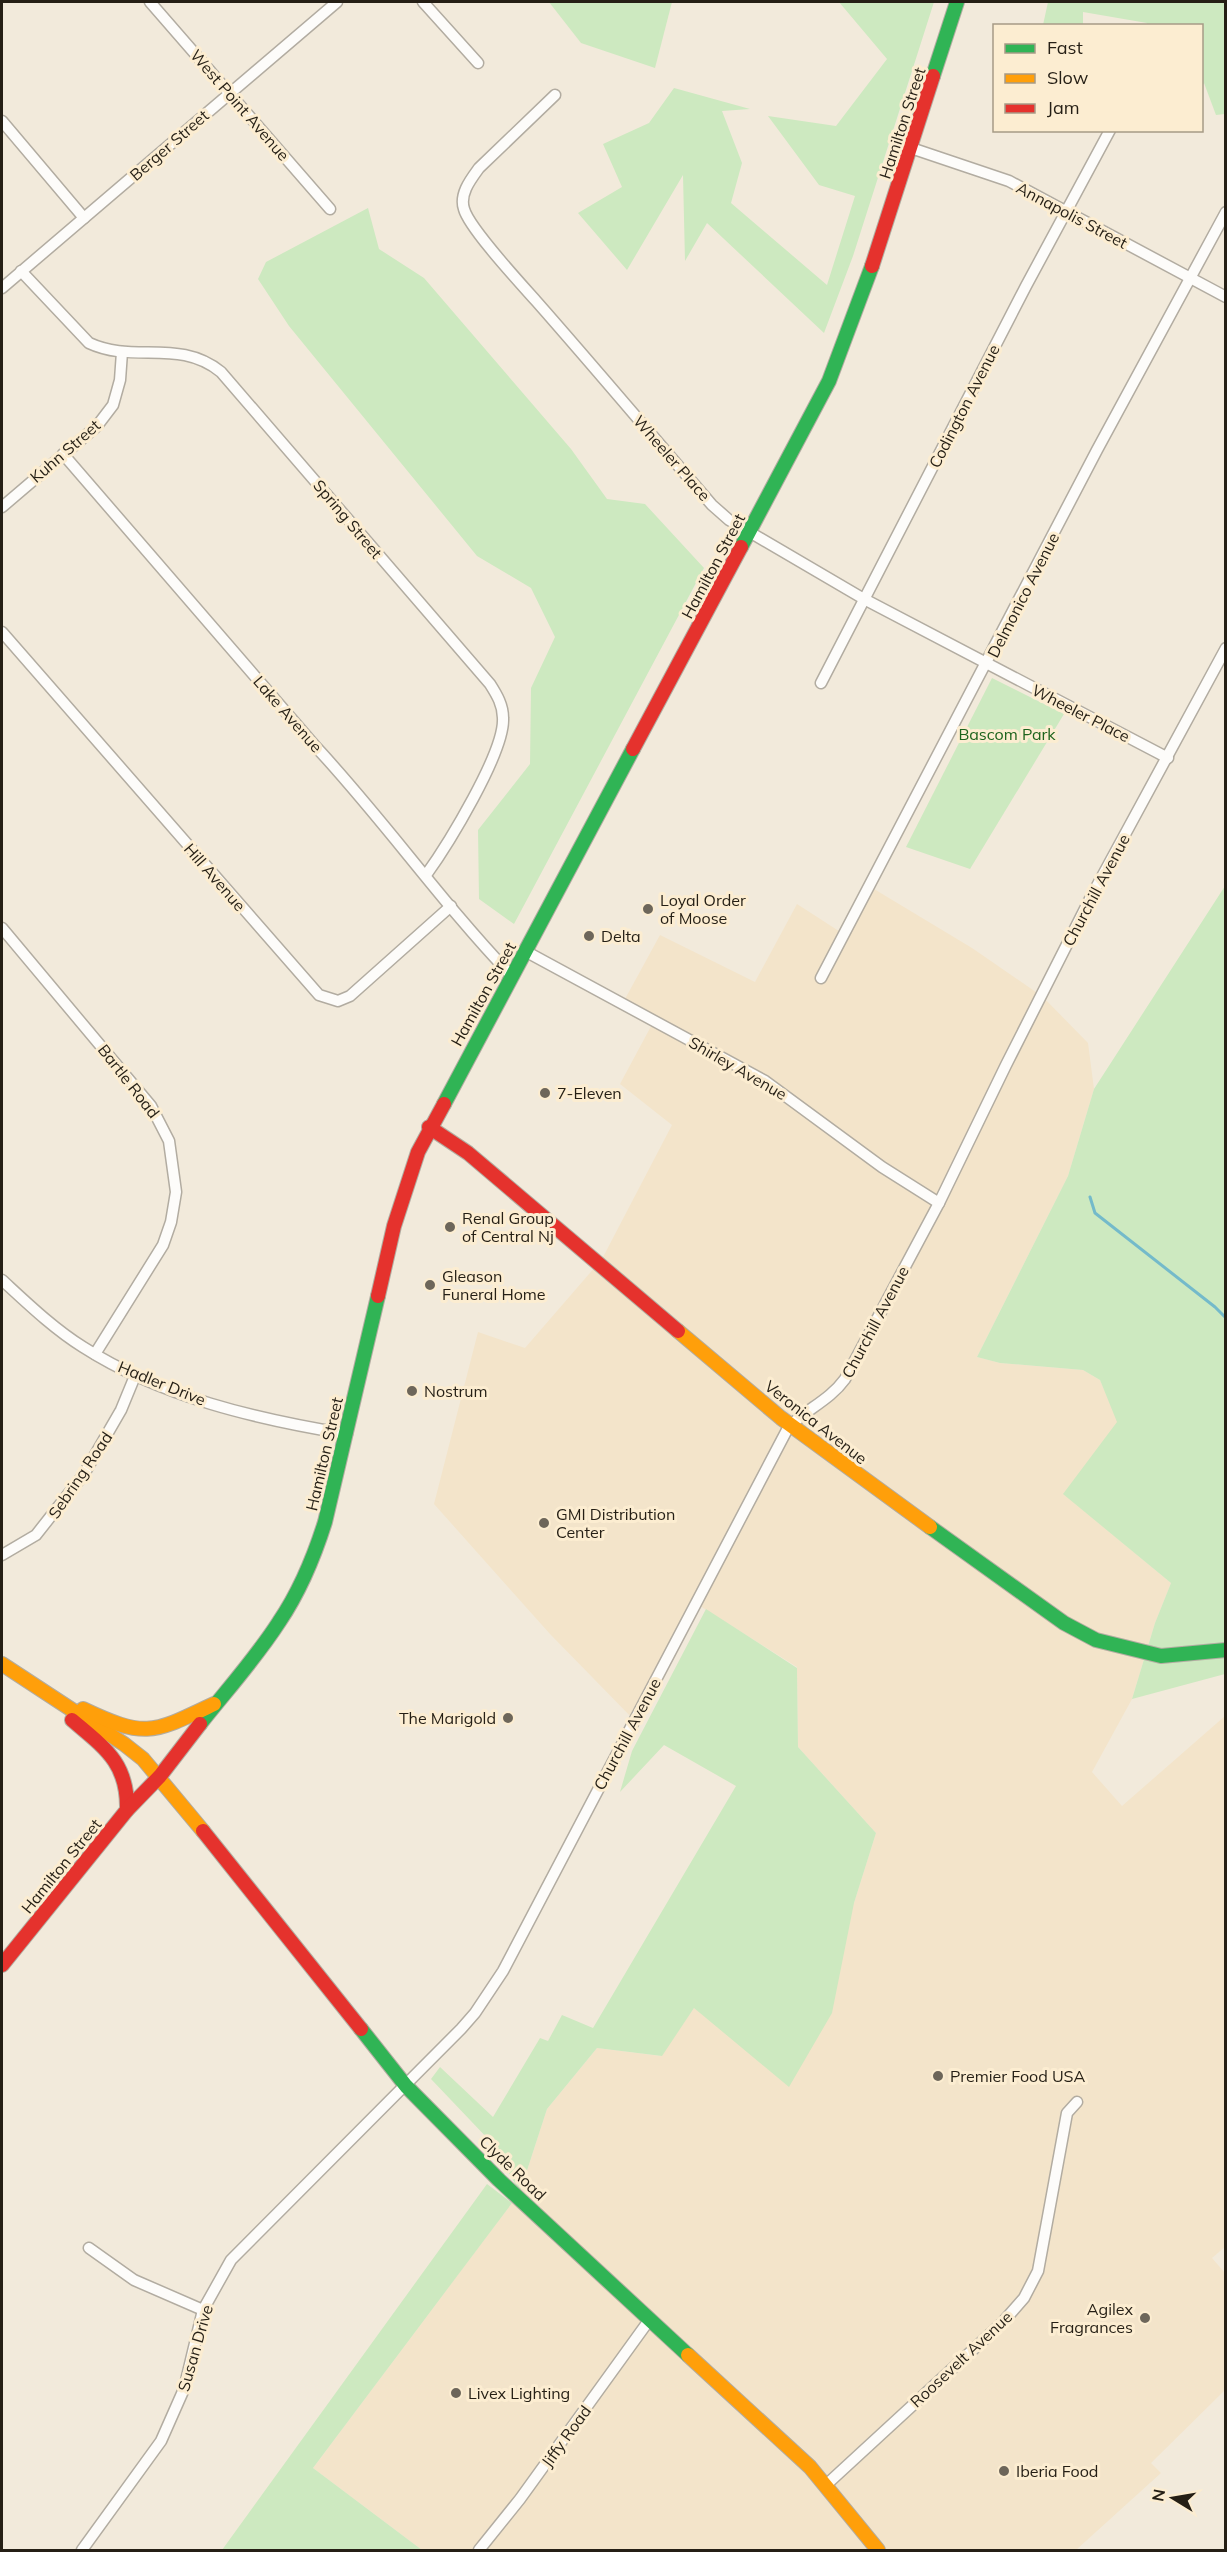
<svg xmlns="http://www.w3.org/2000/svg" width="1227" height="2552" font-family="Mulish,sans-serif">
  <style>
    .built { fill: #f3e4ca }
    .green { fill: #cde9c0 }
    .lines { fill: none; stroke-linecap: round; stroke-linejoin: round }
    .stream { stroke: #74baca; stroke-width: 3 }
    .street-casing { stroke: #b2aca1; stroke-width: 13 }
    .fast-casing { stroke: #b2aca1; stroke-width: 16 }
    .slow-casing { stroke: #b2aca1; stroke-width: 16 }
    .jam-casing { stroke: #b2aca1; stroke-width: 16 }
    .street { stroke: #fdfcfa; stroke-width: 10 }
    .fast { stroke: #30b455; stroke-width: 14 }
    .slow { stroke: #ff9f0a; stroke-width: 14 }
    .jam { stroke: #e5322d; stroke-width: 14 }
    .poi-dot { fill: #6d665a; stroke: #fcedd1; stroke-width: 2 }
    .labels { text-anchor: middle; stroke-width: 6; stroke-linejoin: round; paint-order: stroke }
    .street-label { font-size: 16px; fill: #251f15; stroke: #fcedd1 }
    .park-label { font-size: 16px; fill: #1c631c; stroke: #fcedd1 }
    .poi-label { font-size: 16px; fill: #251f15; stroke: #fcedd1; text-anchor: start }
  </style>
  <rect width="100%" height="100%" fill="#f2eadb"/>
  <polygon class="built" points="869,886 972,948 1043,997 1088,1043 1094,1089 1068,1176 977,1357 1000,1363 1083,1370 1100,1380 1118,1422 1064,1494 1171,1583 1155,1623 1132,1699 1092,1772 1122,1806 1225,1716 1226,2246 1212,2258 1225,2273 1225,2390 1151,2463 1161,2473 1076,2550 422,2550 313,2468 520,2192 547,2109 597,2048 661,2056 694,2008 854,1903 876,1833 798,1747 797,1667 697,1604 636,1722 550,1634 434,1504 478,1332 525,1348 602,1259 672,1125 620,1084 656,1017 625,999 660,935 755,982 797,904 845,935"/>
  <g class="green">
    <polygon points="549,2 672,2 655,68 581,43"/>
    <polygon points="839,2 934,2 853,256 824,333 707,223 685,261 683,175 627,270 578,213 622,187 603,144 649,123 674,88 750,109 722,111 742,163 731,203 827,285 855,196 819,185 768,116 836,126 887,59"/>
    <polygon points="1048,2 1225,2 1225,114 1216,115 1204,83 1202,87 1202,26 1146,25 1147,23 1083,12 1083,25 1043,25"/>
    <polygon points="368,208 379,249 424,278 571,449 607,499 645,504 704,568 514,924 479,899 478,830 530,764 531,688 555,637 531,588 477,556 289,326 258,279 266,262"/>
    <polygon points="992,678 1064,714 970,869 906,847"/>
    <polygon points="1225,886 1225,1674 1132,1699 1155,1623 1171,1583 1063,1494 1117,1422 1100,1380 1083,1370 1000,1363 977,1357 1068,1176 1094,1089"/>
    <polygon points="706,1609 797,1668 798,1747 876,1833 854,1903 832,2013 789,2087 694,2008 662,2056 597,2048 547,2109 520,2192 490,2141 431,2079 440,2067 493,2117 540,2038 548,2041 562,2015 593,2028 736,1786 664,1745 620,1792 632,1751"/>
    <polygon points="487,2184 512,2203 313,2468 422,2550 222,2550"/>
  </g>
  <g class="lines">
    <polyline class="stream" points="1090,1197 1095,1213 1215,1307 1226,1318"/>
    <defs>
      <g id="street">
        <polyline points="150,2 330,209"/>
        <polyline points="423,2 478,63"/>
        <path d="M555 95 479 168C471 179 459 194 464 209 469 228 521 284 537 302 596 369 653 437 712 505L729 520 864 599 1168 758"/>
        <polyline points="2,121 84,218"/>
        <polyline points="911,148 1009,181 1226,297"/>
        <path d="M21 271 89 343C134 364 179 338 221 372L490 684C497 695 503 705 503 718 505 752 447 846 426 875"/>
        <polyline points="2,288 337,2"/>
        <path d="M63 454 316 747C384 820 442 903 511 975"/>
        <polyline points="2,507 97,426 113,405 120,380 122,352"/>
        <polyline points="2,632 319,995 338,1001 350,996 451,906"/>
        <polyline points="821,683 1026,286 1110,130"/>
        <polyline points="2,928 151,1106 169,1141 176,1192 171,1222 163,1245 95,1354"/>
        <polyline points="525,951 765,1081 882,1167 939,1203"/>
        <polyline points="821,978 1097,450 1226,212"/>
        <path d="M2 1280C27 1303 54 1329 83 1347 161 1397 256 1419 347 1434"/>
        <polyline points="2,1555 36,1535 84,1474 121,1410 135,1376"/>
        <polyline points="89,2248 134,2280 203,2310"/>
        <polyline points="826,2485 1002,2323 1024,2298 1038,2271 1067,2113 1077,2102"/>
        <path d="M82 2550 161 2441 184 2389 203 2310 231 2260 461 2029 475 2013 503 1971 788 1428C806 1409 829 1401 845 1379L939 1203 1006 1065 1091 897 1226 648"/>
        <polyline points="479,2550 520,2499 650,2319"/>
      </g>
      <g id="fast">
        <polyline points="933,76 957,2"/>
        <polyline points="741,547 829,381 872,266"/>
        <polyline points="444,1104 633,749"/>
        <polyline points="930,1527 1064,1623 1096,1640 1161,1656 1226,1650"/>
        <path d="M200 1724C226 1691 256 1658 279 1622 300 1591 314 1557 325 1522L378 1296"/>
        <polyline points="361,2029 406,2086 499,2180 688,2355"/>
      </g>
      <g id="slow">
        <polyline points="678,1331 781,1418 930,1527"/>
        <polyline points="2,1664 124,1744 143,1759 203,1831"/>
        <path d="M83 1709C146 1739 153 1733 214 1704"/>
        <polyline points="688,2355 810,2467 878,2550"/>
      </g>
      <g id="jam">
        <polyline points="872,266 933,76"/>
        <polyline points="633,749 741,547"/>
        <polyline points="429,1127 468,1153 678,1331"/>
        <polyline points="378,1296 394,1226 418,1152 444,1104"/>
        <path d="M72 1720C105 1748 128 1763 127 1810"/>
        <polyline points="203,1831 361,2029"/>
        <polyline points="2,1965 127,1810 160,1776 200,1724"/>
      </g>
    </defs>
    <use href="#street" class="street-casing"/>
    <use href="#fast" class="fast-casing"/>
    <use href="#slow" class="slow-casing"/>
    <use href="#jam" class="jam-casing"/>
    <use href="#street" class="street"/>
    <use href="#fast" class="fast"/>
    <use href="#slow" class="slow"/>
    <use href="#jam" class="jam"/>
  </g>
  <g class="poi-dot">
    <circle cx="648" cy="909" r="6"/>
    <circle cx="589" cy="936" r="6"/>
    <circle cx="545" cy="1093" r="6"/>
    <circle cx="450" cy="1227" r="6"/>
    <circle cx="430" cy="1285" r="6"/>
    <circle cx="412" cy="1391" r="6"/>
    <circle cx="544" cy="1523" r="6"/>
    <circle cx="508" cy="1718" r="6"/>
    <circle cx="938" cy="2076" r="6"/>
    <circle cx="1145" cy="2318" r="6"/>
    <circle cx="456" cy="2393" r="6"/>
    <circle cx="1004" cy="2471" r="6"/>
  </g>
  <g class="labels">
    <g class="street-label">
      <text transform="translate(240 105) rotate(49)" y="6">West Point Avenue</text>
      <text transform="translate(902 123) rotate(-72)" y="6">Hamilton Street</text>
      <text transform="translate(169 145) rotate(-41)" y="6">Berger Street</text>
      <text transform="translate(1072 215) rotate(28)" y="6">Annapolis Street</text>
      <text transform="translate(964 406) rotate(-63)" y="6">Codington Avenue</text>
      <text transform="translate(65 451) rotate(-41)" y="6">Kuhn Street</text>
      <text transform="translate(672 458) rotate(49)" y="6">Wheeler Place</text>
      <text transform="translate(348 519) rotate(50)" y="6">Spring Street</text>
      <text transform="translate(713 566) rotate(-62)" y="6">Hamilton Street</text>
      <text transform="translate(1023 595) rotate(-63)" y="6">Delmonico Avenue</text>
      <text transform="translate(1081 713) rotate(27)" y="6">Wheeler Place</text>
      <text transform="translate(288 714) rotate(49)" y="6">Lake Avenue</text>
      <text transform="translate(215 877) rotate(49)" y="6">Hill Avenue</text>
      <text transform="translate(1096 890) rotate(-62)" y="6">Churchill Avenue</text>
      <text transform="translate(483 994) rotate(-61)" y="6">Hamilton Street</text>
      <text transform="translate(738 1068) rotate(30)" y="6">Shirley Avenue</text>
      <text transform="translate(129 1081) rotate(52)" y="6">Bartle Road</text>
      <text transform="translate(875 1322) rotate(-62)" y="6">Churchill Avenue</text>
      <text transform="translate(162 1383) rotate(22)" y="6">Hadler Drive</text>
      <text transform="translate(816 1422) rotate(38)" y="6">Veronica Avenue</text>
      <text transform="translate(324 1454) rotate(-77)" y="6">Hamilton Street</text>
      <text transform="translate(80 1475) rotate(-56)" y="6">Sebring Road</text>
      <text transform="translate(627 1734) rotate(-62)" y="6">Churchill Avenue</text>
      <text transform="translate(61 1866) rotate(-51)" y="6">Hamilton Street</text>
      <text transform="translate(513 2168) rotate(44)" y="6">Clyde Road</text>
      <text transform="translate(195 2348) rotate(-74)" y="6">Susan Drive</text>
      <text transform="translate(961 2359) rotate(-43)" y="6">Roosevelt Avenue</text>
      <text transform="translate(566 2436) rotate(-54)" y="6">Jiffy Road</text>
    </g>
    <g class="park-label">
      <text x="1007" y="740">Bascom Park</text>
    </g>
    <g class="poi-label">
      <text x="660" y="906">Loyal Order<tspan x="660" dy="18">of Moose</tspan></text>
      <text x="601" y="942">Delta</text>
      <text x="557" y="1099">7-Eleven</text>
      <text x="462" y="1224">Renal Group<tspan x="462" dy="18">of Central Nj</tspan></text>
      <text x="442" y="1282">Gleason<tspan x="442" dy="18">Funeral Home</tspan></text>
      <text x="424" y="1397">Nostrum</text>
      <text x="556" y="1520">GMI Distribution<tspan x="556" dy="18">Center</tspan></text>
      <text x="496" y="1724" text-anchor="end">The Marigold</text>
      <text x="950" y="2082">Premier Food USA</text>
      <text x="1133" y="2315" text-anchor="end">Agilex<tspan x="1133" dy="18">Fragrances</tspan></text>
      <text x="468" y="2399">Livex Lighting</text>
      <text x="1016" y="2477">Iberia Food</text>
    </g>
  </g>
  <rect width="1227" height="2552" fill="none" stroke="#251f15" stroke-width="6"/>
  <rect x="993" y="24" width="210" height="108" fill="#fcedd1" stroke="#a69b86" stroke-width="1.5"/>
  <rect x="1005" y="44" width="30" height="9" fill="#30b455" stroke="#a69b86" stroke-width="1.5"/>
  <text x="1047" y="54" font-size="18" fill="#251f15">Fast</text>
  <rect x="1005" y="74" width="30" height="9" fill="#ff9f0a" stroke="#a69b86" stroke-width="1.5"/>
  <text x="1047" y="84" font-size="18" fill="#251f15">Slow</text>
  <rect x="1005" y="104" width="30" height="9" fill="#e5322d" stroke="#a69b86" stroke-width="1.5"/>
  <text x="1047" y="114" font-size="18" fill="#251f15">Jam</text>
  <g transform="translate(1173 2498) rotate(281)" stroke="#fcedd1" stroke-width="4.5" paint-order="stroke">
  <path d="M0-4.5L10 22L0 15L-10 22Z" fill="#251f15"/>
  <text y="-9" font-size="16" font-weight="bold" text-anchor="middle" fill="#251f15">N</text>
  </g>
</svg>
